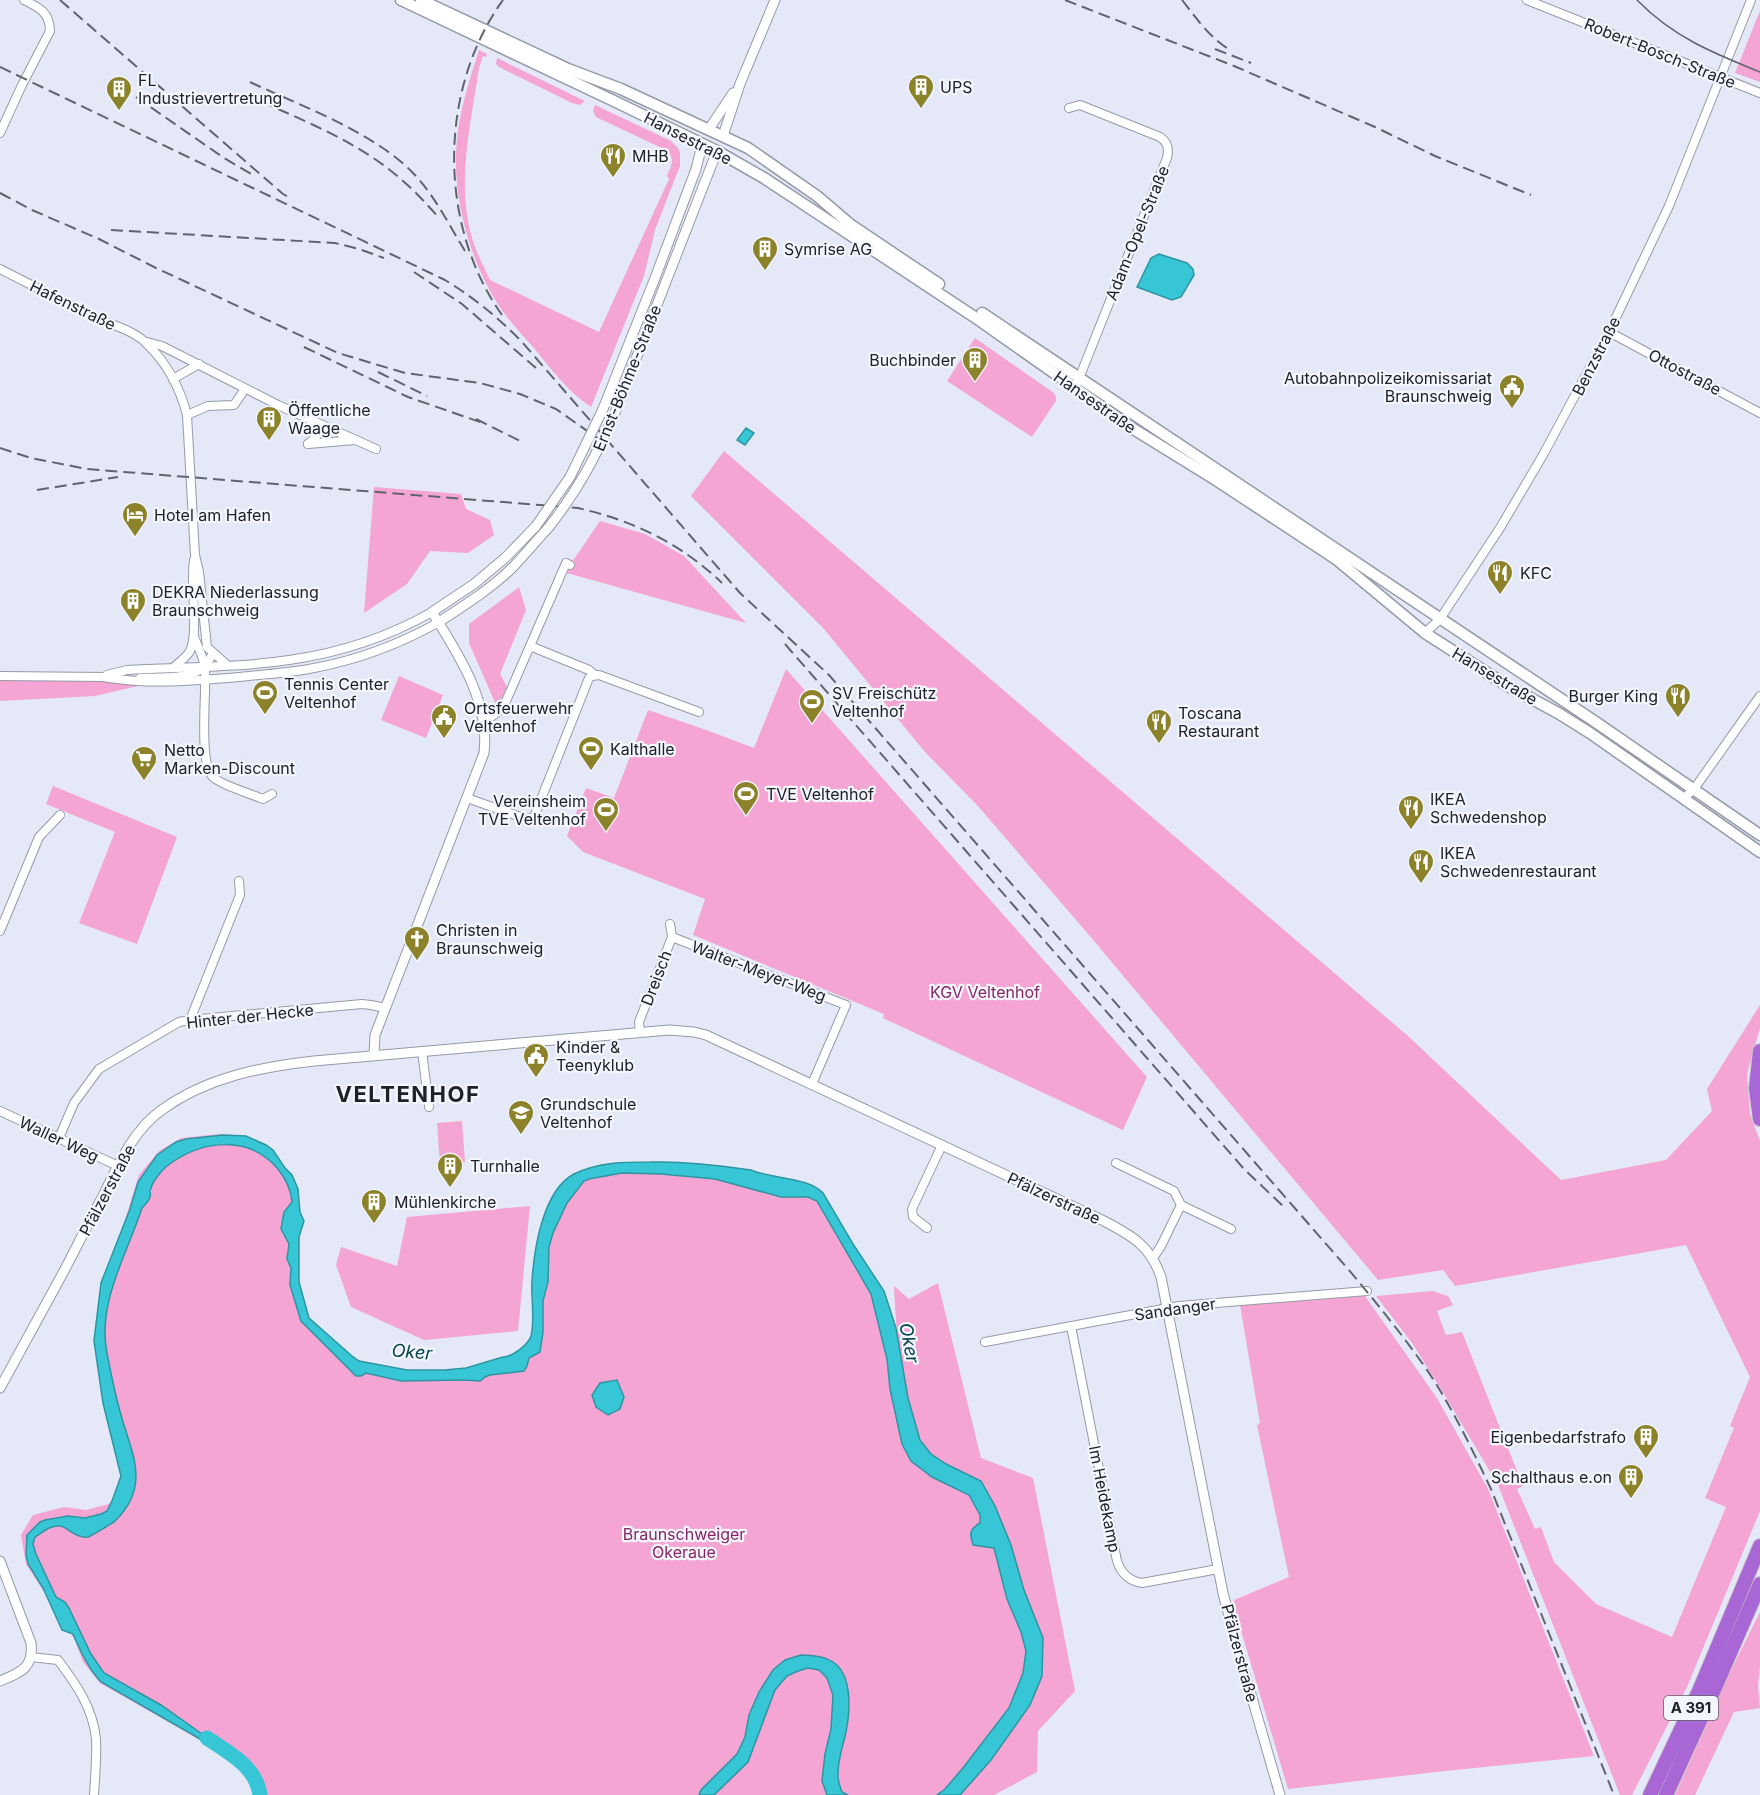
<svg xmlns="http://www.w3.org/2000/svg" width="1760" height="1795" font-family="Inter,sans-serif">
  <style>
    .green { fill: #f4a5d3 }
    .water { fill: #36c6d6; stroke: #2f95a2; stroke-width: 1.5 }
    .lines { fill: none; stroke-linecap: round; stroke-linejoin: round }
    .river { stroke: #36c6d6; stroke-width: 15 }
    .minor-casing { stroke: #969aa8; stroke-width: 10 }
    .tertiary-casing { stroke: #969aa8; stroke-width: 11 }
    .secondary-casing { stroke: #969aa8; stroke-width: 13 }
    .motorway-casing { stroke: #c9cacb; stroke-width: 16 }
    .minor { stroke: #fff; stroke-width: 8 }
    .tertiary { stroke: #fff; stroke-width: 9 }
    .secondary { stroke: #fff; stroke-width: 10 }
    .motorway { stroke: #a867d5; stroke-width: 14 }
    .tram { stroke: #61646c; stroke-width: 1.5 }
    .rail { stroke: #61646c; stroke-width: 2; stroke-dasharray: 12 6; stroke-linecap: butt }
    .tertiary-bridge-casing { stroke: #969aa8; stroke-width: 11; stroke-linecap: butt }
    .tertiary-bridge { stroke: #fff; stroke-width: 9 }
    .labels { text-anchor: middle; stroke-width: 4.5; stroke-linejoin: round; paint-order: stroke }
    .shield { fill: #f3f5ff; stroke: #5f6168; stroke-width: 1.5 }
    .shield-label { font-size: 15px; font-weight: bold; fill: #202227 }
    .street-label { font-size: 16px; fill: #202227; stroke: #f3f5ff }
    .poi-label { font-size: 16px; fill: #202227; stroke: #f3f5ff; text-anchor: start }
    .park-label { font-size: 16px; fill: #862667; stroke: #f3f5ff }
    .water-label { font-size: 18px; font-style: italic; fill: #02434a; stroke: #f3f5ff }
    .district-label { font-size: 22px; font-weight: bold; letter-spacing: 1.5px; fill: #202227; stroke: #f3f5ff }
  </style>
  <rect width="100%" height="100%" fill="#e4e8f7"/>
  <g class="green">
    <polygon points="1760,11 1760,82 1735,73"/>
    <path d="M479 50 487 54 486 57 483 56 479 68C471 123 456 182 472 238 476 252 484 267 490 280L599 332 669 179 667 176C671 166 675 161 668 151L596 117 593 111 595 105 671 141 678 148 680 153V166L655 230 644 276 591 407C568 392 551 369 534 348 523 336 511 323 501 309 470 263 451 195 457 139 460 108 470 79 479 50Z"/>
    <polygon points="497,58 585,101 580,105 572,103 499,67 496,64"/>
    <polygon points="975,338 1054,393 1056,397 1056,401 1032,437 947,381"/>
    <polygon points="724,451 1408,1036 1561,1180 1666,1160 1712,1111 1707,1089 1760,1005 1760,1028 1747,1074 1750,1114 1760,1141 1760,1511 1687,1687 1632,1795 1620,1795 1498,1485 1444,1394 1412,1343 1376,1296 1433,1291 1448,1296 1453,1305 1437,1311 1446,1335 1462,1332 1523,1486 1517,1489 1535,1529 1541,1527 1554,1562 1596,1604 1672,1637 1726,1507 1705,1498 1734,1428 1730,1426 1750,1377 1686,1245 1455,1286 1443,1270 1378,1280 1089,935 977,805 925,752 824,629 691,496"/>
    <polygon points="374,487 461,494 466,509 490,520 494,535 468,553 430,551 407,584 364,613"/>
    <polygon points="600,521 645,534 684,556 746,623 567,573 570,565"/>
    <polygon points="519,587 526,610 500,674 507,687 497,707 469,643 469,624"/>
    <polygon points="786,669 1147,1077 1123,1130 883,1018 884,1014 693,935 705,899 583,852 567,836 586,788 614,798 648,710 709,731 754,748"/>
    <polygon points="0,676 151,683 95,696 0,701"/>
    <polygon points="399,676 443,695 426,738 381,720"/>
    <polygon points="53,786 177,837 137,944 79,923 115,832 46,804"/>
    <polygon points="462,1121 465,1162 440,1164 437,1123"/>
    <path d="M219 1134 245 1136 293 1178 297 1282 306 1319 356 1362 406 1373 460 1372 512 1360 534 1341 539 1237 582 1178 618 1168H685L811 1193 822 1202 881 1294 908 1428 931 1454C927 1449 923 1444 920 1438 901 1397 896 1331 894 1286L909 1299 938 1283 981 1458 1033 1478 1075 1691 1038 1731 1037 1772 994 1795H255L254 1780 198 1739 100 1683 83 1662 74 1638 26 1564 21 1535 33 1515 64 1507 86 1510 109 1504 125 1477 100 1383 95 1324 102 1293 139 1175 159 1151 181 1138Z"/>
    <polygon points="530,1206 518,1331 424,1340 351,1307 336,1265 341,1247 397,1266 407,1217"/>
    <polygon points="1365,1296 1437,1398 1488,1489 1594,1756 1445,1771 1288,1789 1237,1617 1234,1600 1289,1577 1257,1425 1260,1423 1240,1305"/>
    <polygon points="1760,1612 1760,1665 1758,1686 1760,1708 1734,1712 1695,1795 1675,1795 1729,1674"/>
  </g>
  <g class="water">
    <polygon points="1159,254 1187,263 1193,269 1194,275 1181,297 1172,300 1137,287 1151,258"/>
    <polygon points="746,428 754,433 745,445 737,440"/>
    <path d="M223 1135 246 1136 266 1145 273 1150 285 1168 292 1175 298 1189 300 1212 304 1221 299 1237V1282L309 1318 352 1356 359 1361 407 1370H445L466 1368 503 1357C512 1357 528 1345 531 1336 535 1321 531 1297 532 1281 534 1249 543 1190 574 1174 599 1162 624 1162 651 1162 685 1161 717 1165 751 1170 771 1179 808 1177 823 1193L853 1244 884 1291 896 1328 908 1398 920 1440 931 1454 946 1464 981 1481 995 1506 1011 1545 1024 1590 1043 1638 1042 1676 1030 1705 991 1760 960 1795H937L945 1789 963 1768 1009 1708 1023 1673 1026 1651 1021 1632 1007 1599 994 1548 973 1545C969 1533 970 1529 980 1523V1515L969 1495 932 1477 911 1461 902 1444 890 1389 887 1359 871 1294 817 1201 808 1197H781L715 1179 661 1174 622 1173 589 1179 584 1181 567 1203 553 1233 549 1247 548 1282 543 1301V1332L540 1352 529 1358 527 1366 524 1371 490 1375 485 1377 480 1381 463 1380 401 1381 366 1373 361 1376H356L301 1321 290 1285 291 1268 287 1259 289 1244 281 1229 284 1212 292 1202C291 1190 286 1179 278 1169 248 1134 201 1140 167 1166 161 1171 153 1181 151 1188 148 1196 152 1189 150 1197 149 1201 145 1205 142 1208 127 1254 97 1303 107 1353 111 1374 115 1394 121 1415 132 1454 151 1486 115 1521 113 1523 91 1536 88 1537 84 1538 79 1536 75 1534 70 1532 65 1526 59 1526 50 1525 42 1533 35 1537L33 1544 36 1554 56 1597 65 1602 69 1608 91 1654 104 1673 161 1705 247 1766 101 1682C88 1668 81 1652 73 1634L62 1630 43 1588 28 1564 26 1555 27 1535 40 1522 45 1520 68 1516 85 1518 101 1514 107 1511 112 1501 121 1476 103 1403 94 1341 101 1283 130 1209 138 1182 157 1155 176 1142 186 1139Z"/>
    <polygon points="617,1380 624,1397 620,1409 608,1415 596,1407 592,1395 600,1383"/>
    <path d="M801 1655C812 1655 824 1656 833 1662 853 1675 850 1712 846 1732 843 1746 838 1759 838 1773 837 1780 840 1786 842 1792L848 1795H827L822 1781 825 1754 831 1729 833 1695 827 1678 819 1670 808 1668 798 1671 787 1676 775 1690 748 1762 714 1795H699L701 1790 737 1754 745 1737 749 1715 759 1692 773 1670 785 1660Z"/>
  </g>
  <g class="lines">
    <path class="river" d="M207 1738C229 1753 256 1766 260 1795"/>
    <defs>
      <g id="minor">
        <polyline points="1527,0 1760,93"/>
        <path d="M1069 108 1080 105 1160 137C1168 142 1169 149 1167 158L1078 381"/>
        <path d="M0 133 22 85 50 31C50 12 38 7 24 0"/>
        <path d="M0 269C31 285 63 301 94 317 111 325 134 330 147 344 167 363 180 388 187 415L195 555 199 572 207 647 227 665"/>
        <polyline points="1609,332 1760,413"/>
        <polyline points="147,342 162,346 278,405 376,449"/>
        <polyline points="173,379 199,364"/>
        <polyline points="187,415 208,406 234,405 245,389"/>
        <polyline points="308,444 355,440"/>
        <polyline points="308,444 316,437 320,424"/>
        <polyline points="1425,633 1440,619 1500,528 1543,455 1609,332 1669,206 1751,0"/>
        <path d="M194 637C198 647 204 658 205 668 207 689 198 763 213 777 221 785 251 794 263 799L272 794"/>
        <polyline points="530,646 566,563 570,565"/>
        <path d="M173 668C178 663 187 657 190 651 199 634 190 583 194 560"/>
        <path d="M107 675 127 670C181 667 236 668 289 660 339 653 388 637 432 612"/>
        <polyline points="0,676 107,677"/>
        <path d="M103 677C149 685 194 681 240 677 265 674 290 673 314 668 357 660 400 644 439 622"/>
        <path d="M140 678C158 677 192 680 205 666 208 662 211 657 213 653"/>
        <polyline points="483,723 503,708 530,646 589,670 595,675"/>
        <polyline points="467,798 526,819 534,817 589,678 592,676 599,675 699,712"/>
        <polyline points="1684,798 1694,789 1760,696"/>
        <polyline points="0,931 39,837 60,815"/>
        <polyline points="672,937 846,1005 812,1084"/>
        <polyline points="190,1020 240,895 239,881"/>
        <polyline points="640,1032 639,1022 672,937 670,924"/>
        <polyline points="422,1051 429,1107"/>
        <polyline points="0,1111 118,1166"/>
        <polyline points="59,1138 74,1103 99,1069 179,1022 190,1020 362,1004 371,1005 385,1008"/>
        <polyline points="1116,1163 1174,1191 1181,1205"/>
        <polyline points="927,1228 913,1217 912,1209 942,1145"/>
        <polyline points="1153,1258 1161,1246 1181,1205 1231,1229"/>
        <path d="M1071 1326 1117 1561C1121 1573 1129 1581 1142 1583L1218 1569"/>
        <polyline points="985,1342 1179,1306 1367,1291"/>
        <path d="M31 1657 58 1660C76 1684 93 1708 96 1739 97 1757 95 1777 94 1795"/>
      </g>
      <g id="tertiary">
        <polyline points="709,129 733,93"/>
        <polyline points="723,136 740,84 775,0"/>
        <polyline points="603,409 655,278 696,169 702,145"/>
        <polyline points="614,415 717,151"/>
        <path d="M439 622C465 605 492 588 514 566 526 553 537 540 549 527"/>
        <path d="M374 1055 375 1035 484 753C490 702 458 653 432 612L474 584 505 558 536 526"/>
        <path d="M0 1388C21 1349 43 1310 64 1271 77 1246 90 1220 104 1194 119 1163 134 1129 163 1109 208 1077 261 1067 314 1061L669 1030 694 1032 706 1035 1102 1220C1131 1235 1150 1245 1161 1277L1223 1593 1235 1639 1280 1795"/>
        <path d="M0 1561 31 1643C34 1668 20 1673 0 1681"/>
      </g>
      <g id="secondary">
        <polyline points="401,0 616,102 717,151 764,178 973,316 1135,430 1216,480 1336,559 1425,633 1506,685 1558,713 1590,733 1760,852"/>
        <polyline points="421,0 568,69 621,89 748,148 817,196 851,225 939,284"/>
        <polyline points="982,313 1597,723 1760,835"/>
      </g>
      <g id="motorway">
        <polyline points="1760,1051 1756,1088 1760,1119"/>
        <polyline points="1650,1795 1699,1691 1760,1546"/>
        <polyline points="1666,1795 1714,1690 1760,1584"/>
      </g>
    </defs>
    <use href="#minor" class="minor-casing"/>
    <use href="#tertiary" class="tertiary-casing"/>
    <use href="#secondary" class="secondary-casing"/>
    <use href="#motorway" class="motorway-casing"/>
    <use href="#minor" class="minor"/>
    <use href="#tertiary" class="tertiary"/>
    <use href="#secondary" class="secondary"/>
    <use href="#motorway" class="motorway"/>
    <path class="tram" d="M1637 0C1673 37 1713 53 1760 72"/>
    <g class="rail">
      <polyline points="60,0 283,194 292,199"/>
      <polyline points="1065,0 1234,66 1375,127 1435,156 1531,195"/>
      <path d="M1182 0C1197 19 1209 37 1230 50"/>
      <polyline points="1215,49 1251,63"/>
      <path d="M0 67 445 280C474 298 498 317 522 342L740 593 829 675 1348 1269C1375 1301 1401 1333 1425 1367 1451 1405 1471 1447 1491 1489L1614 1795"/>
      <path d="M250 82C303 107 374 132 414 174 435 196 449 225 465 251"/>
      <path d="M245 94C296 118 352 138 396 175 412 188 426 203 439 218"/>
      <polyline points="136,97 224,158 253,175"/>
      <polyline points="0,193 32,210 99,239 154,267 338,353 405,373 480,383 520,394 556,409 603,442"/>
      <polyline points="111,230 335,243 359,249 384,258"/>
      <polyline points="414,272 462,304 536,368"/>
      <path d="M502 315C438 225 438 90 503 0"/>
      <polyline points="304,347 408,397 483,423"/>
      <polyline points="378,372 427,396"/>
      <polyline points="476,419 524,443"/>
      <path d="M0 448 31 458 87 469 578 508C634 521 680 543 722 583"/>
      <polyline points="37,490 118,477"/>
      <polyline points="785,644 1244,1169 1284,1207"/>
    </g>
    <defs>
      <g id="tertiary-bridge">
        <polyline points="536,526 570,477 603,409"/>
        <path d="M549 527C578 490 595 458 614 415"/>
      </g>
    </defs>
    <use href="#tertiary-bridge" class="tertiary-bridge-casing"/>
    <use href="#tertiary-bridge" class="tertiary-bridge"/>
  </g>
  <defs>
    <symbol id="building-pin" viewBox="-11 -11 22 30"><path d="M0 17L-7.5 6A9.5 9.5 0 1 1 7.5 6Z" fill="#8b8229" stroke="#f3f5ff"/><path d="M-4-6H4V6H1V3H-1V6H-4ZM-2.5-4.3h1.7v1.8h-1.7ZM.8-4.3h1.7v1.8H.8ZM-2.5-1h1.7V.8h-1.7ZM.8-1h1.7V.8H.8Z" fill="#fff"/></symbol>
    <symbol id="restaurant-pin" viewBox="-11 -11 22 30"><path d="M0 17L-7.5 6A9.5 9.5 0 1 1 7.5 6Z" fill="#8b8229" stroke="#f3f5ff"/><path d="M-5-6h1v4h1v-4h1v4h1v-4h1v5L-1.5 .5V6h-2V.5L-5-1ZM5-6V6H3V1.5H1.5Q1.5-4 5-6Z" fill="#fff"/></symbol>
    <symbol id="civic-pin" viewBox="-11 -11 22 30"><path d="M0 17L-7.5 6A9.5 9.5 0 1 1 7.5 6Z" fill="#8b8229" stroke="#f3f5ff"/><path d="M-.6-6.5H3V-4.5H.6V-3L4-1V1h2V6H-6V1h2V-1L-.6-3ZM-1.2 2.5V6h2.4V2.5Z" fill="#fff"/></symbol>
    <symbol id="hotel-pin" viewBox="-11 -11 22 30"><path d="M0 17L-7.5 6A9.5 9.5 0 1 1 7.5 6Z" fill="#8b8229" stroke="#f3f5ff"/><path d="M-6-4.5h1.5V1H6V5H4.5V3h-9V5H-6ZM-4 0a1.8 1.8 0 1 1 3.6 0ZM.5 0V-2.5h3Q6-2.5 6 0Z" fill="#fff"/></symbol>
    <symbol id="stadium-pin" viewBox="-11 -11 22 30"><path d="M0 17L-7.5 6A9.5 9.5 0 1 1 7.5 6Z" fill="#8b8229" stroke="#f3f5ff"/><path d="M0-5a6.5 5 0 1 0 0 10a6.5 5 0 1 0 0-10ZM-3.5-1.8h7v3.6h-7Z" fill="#fff"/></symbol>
    <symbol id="supermarket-pin" viewBox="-11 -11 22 30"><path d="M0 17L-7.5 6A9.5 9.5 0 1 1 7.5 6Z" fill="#8b8229" stroke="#f3f5ff"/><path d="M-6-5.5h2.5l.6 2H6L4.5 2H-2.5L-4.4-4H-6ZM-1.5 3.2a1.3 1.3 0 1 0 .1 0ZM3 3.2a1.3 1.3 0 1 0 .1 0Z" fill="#fff"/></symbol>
    <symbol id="church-pin" viewBox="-11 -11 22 30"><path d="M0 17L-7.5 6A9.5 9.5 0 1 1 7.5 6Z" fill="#8b8229" stroke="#f3f5ff"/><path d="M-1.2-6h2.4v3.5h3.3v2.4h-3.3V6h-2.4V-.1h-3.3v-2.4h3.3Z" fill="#fff"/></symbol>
    <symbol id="school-pin" viewBox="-11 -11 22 30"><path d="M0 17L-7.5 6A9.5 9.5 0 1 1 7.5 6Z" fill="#8b8229" stroke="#f3f5ff"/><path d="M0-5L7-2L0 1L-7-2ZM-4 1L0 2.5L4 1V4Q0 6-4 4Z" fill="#fff"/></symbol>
  </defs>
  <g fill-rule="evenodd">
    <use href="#building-pin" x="906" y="72" width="30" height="40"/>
    <use href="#building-pin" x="104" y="74" width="30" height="40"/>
    <use href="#restaurant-pin" x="598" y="141" width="30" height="40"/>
    <use href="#building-pin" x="750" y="234" width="30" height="40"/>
    <use href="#building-pin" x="960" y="345" width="30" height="40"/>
    <use href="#civic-pin" x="1497" y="372" width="30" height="40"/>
    <use href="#building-pin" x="254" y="404" width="30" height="40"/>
    <use href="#hotel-pin" x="120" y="500" width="30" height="40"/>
    <use href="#restaurant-pin" x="1485" y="558" width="30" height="40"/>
    <use href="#building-pin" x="118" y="586" width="30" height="40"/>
    <use href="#stadium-pin" x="250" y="678" width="30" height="40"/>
    <use href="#restaurant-pin" x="1663" y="681" width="30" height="40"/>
    <use href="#stadium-pin" x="797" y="687" width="30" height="40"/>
    <use href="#civic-pin" x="429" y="702" width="30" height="40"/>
    <use href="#restaurant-pin" x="1144" y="707" width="30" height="40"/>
    <use href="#stadium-pin" x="576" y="734" width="30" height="40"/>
    <use href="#supermarket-pin" x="129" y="744" width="30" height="40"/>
    <use href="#stadium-pin" x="731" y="779" width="30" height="40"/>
    <use href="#restaurant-pin" x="1396" y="793" width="30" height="40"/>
    <use href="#stadium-pin" x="591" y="795" width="30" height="40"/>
    <use href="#restaurant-pin" x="1406" y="847" width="30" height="40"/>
    <use href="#church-pin" x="402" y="924" width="30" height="40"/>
    <use href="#civic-pin" x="521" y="1041" width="30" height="40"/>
    <use href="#school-pin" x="506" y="1098" width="30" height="40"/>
    <use href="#building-pin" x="435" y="1151" width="30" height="40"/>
    <use href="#building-pin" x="359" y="1187" width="30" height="40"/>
    <use href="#building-pin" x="1631" y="1422" width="30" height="40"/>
    <use href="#building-pin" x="1616" y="1462" width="30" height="40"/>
  </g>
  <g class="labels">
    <rect class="shield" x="1664" y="1696" width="54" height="24" rx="4.5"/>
    <g class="shield-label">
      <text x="1691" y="1713">A 391</text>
    </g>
    <g class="street-label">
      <text transform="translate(1660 53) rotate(22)" y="6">Robert-Bosch-Straße</text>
      <text transform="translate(688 138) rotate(27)" y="6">Hansestraße</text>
      <text transform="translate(1137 233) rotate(-68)" y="6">Adam-Opel-Straße</text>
      <text transform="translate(73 305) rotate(26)" y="6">Hafenstraße</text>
      <text transform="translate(1596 356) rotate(-63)" y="6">Benzstraße</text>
      <text transform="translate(1685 372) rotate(28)" y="6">Ottostraße</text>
      <text transform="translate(627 378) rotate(-68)" y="6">Ernst-Böhme-Straße</text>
      <text transform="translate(1095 402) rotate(35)" y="6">Hansestraße</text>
      <text transform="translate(1495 676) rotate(31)" y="6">Hansestraße</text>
      <text transform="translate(759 971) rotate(21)" y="6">Walter-Meyer-Weg</text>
      <text transform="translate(656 978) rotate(-69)" y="6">Dreisch</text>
      <text transform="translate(250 1016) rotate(-6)" y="6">Hinter der Hecke</text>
      <text transform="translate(59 1139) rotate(25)" y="6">Waller Weg</text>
      <text transform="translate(107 1190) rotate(-62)" y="6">Pfälzerstraße</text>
      <text transform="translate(1054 1198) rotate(25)" y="6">Pfälzerstraße</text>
      <text transform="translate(1175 1309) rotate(-8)" y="6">Sandanger</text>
      <text transform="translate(1105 1499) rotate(79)" y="6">Im Heidekamp</text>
      <text transform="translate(1240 1653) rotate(75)" y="6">Pfälzerstraße</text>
    </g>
    <g class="poi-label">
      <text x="138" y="86">FL<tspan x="138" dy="18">Industrievertretung</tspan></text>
      <text x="940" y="93">UPS</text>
      <text x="632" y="162">MHB</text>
      <text x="784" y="255">Symrise AG</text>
      <text x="956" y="366" text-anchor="end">Buchbinder</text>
      <text x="1492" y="384" text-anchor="end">Autobahnpolizeikomissariat<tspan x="1492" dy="18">Braunschweig</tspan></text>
      <text x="288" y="416">Öffentliche<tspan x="288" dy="18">Waage</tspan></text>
      <text x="154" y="521">Hotel am Hafen</text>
      <text x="1520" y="579">KFC</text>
      <text x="152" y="598">DEKRA Niederlassung<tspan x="152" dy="18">Braunschweig</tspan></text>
      <text x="284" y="690">Tennis Center<tspan x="284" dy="18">Veltenhof</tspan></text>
      <text x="832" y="699">SV Freischütz<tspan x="832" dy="18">Veltenhof</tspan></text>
      <text x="1658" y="702" text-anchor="end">Burger King</text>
      <text x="464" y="714">Ortsfeuerwehr<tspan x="464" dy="18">Veltenhof</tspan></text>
      <text x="1178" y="719">Toscana<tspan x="1178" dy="18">Restaurant</tspan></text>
      <text x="610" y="755">Kalthalle</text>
      <text x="164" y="756">Netto<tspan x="164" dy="18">Marken-Discount</tspan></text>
      <text x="766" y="800">TVE Veltenhof</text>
      <text x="1430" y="805">IKEA<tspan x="1430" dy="18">Schwedenshop</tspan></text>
      <text x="586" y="807" text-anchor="end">Vereinsheim<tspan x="586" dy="18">TVE Veltenhof</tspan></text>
      <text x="1440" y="859">IKEA<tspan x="1440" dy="18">Schwedenrestaurant</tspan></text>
      <text x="436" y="936">Christen in<tspan x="436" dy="18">Braunschweig</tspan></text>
      <text x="556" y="1053">Kinder &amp;<tspan x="556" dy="18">Teenyklub</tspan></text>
      <text x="540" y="1110">Grundschule<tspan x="540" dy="18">Veltenhof</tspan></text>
      <text x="470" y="1172">Turnhalle</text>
      <text x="394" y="1208">Mühlenkirche</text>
      <text x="1626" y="1443" text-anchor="end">Eigenbedarfstrafo</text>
      <text x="1612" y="1483" text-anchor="end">Schalthaus e.on</text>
    </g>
    <g class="park-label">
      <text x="985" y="998">KGV Veltenhof</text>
      <text x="684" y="1540">Braunschweiger<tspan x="684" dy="18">Okeraue</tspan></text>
    </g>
    <g class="water-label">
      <text transform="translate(909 1343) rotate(79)" y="6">Oker</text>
      <text transform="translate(412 1352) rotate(5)" y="6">Oker</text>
    </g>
    <g class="district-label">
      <text x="408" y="1102">VELTENHOF</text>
    </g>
  </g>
</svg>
